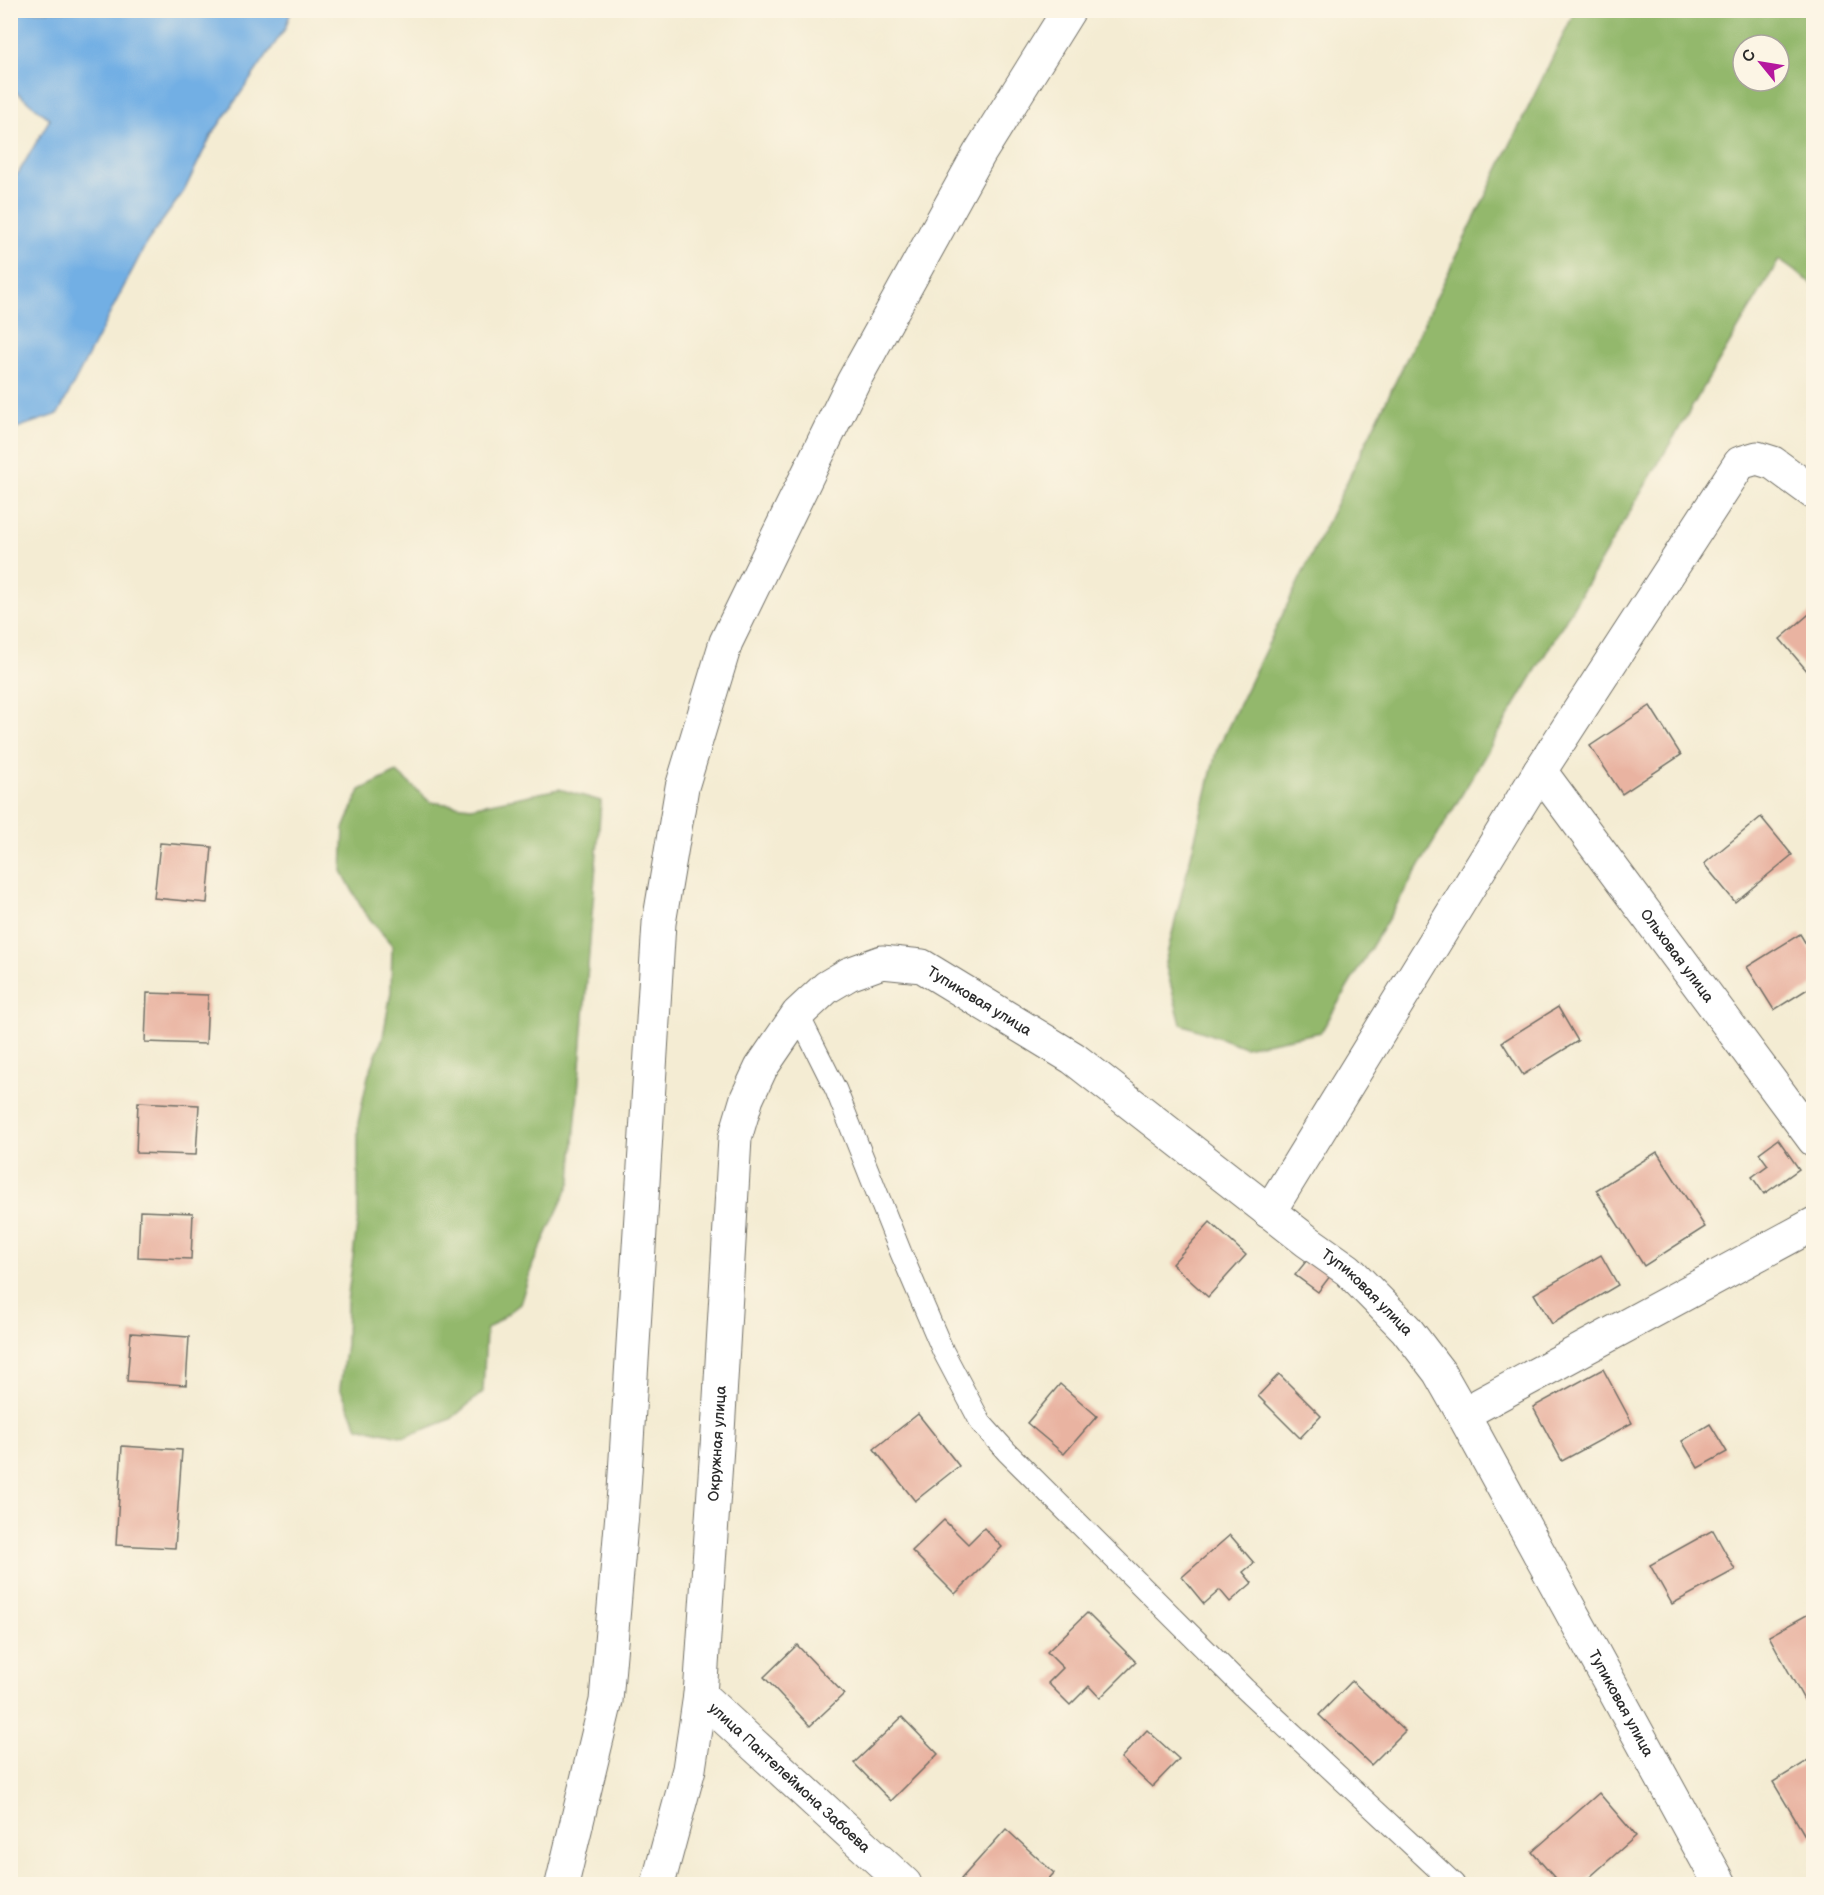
<svg xmlns="http://www.w3.org/2000/svg" width="1824" height="1895" font-family="'Balsamiq Sans',sans-serif">
  <style>
    .forest { fill: #93b86c; stroke: #5f724c; stroke-width: 1.5; fill-rule: evenodd }
    .water { fill: #72afe4; stroke: #4e6d88; stroke-width: 1.5 }
    .building { fill: #e9b3a1 }
    .lines { fill: none; stroke-linecap: round; stroke-linejoin: round }
    .lane-casing { stroke: #716f66; stroke-width: 23 }
    .street-casing { stroke: #716f66; stroke-width: 35 }
    .secondary-casing { stroke: #716f66; stroke-width: 35 }
    .lane { stroke: #fff; stroke-width: 21 }
    .street { stroke: #fff; stroke-width: 33 }
    .secondary { stroke: #fff; stroke-width: 33 }
    .labels { text-anchor: middle; stroke-width: 6; stroke-linejoin: round; paint-order: stroke }
    .street-label { font-size: 15px; fill: #2b2b2b; stroke: #fcf5e5 }
  </style>
  <rect width="100%" height="100%" fill="#fcf5e5"/>
  <filter id="ink" filterUnits="userSpaceOnUse"><feTurbulence type="fractalNoise" baseFrequency=".0167" numOctaves="2"/><feDisplacementMap in="SourceGraphic" scale="12" xChannelSelector="R" yChannelSelector="G"/><feConvolveMatrix kernelMatrix="1 2 1 2 8 2 1 2 1" color-interpolation-filters="sRGB"/></filter>
  <filter id="wash" filterUnits="userSpaceOnUse"><feTurbulence type="fractalNoise" baseFrequency=".008" numOctaves="4" result="noise"/><feDisplacementMap in="SourceGraphic" scale="24" xChannelSelector="R" yChannelSelector="G"/><feGaussianBlur stdDeviation="1.35" result="paint"/><feColorMatrix in="noise" values="0 0 0 0 0 0 0 0 0 0 0 0 0 0 0 0 0 1.4 0 .05"/><feComposite in="paint" operator="in"/></filter>
  <g filter="url(#wash)">
    <rect width="100%" height="100%" fill="#f4ecd3"/>
    <g class="forest">
      <path d="M1575 11H1813V284L1779 260 1321 1032 1245 1047 1181 1024 1165 963 1216 752ZM1743 45H1779V81H1743Z"/>
      <polygon points="397,772 430,802 471,807 559,789 601,801 571,1181 533,1264 520,1304 486,1330 483,1392 451,1419 405,1437 358,1427 340,1388 346,1344 347,1302 358,1218 358,1123 368,1076 383,1037 391,992 392,945 364,912 342,871 344,829 360,790"/>
    </g>
    <polygon class="water" points="10,11 291,11 285,29 211,136 184,191 147,242 58,414 11,430 11,180 19,172 50,119 11,88"/>
    <g id="blocks">
      <g class="building">
        <polygon points="1814,610 1814,679 1780,639"/>
        <polygon points="1650,706 1681,755 1622,794 1590,746"/>
        <polygon points="1761,817 1792,855 1735,902 1704,864"/>
        <polygon points="160,843 212,847 207,903 154,898"/>
        <polygon points="1800,934 1814,957 1814,985 1774,1010 1747,967"/>
        <polygon points="147,993 208,995 206,1044 145,1042"/>
        <polygon points="1558,1007 1578,1041 1523,1075 1502,1042"/>
        <polygon points="138,1102 199,1105 196,1155 136,1153"/>
        <polygon points="1778,1139 1799,1169 1764,1194 1752,1177 1768,1165 1759,1153"/>
        <polygon points="1657,1152 1705,1227 1644,1266 1596,1190"/>
        <polygon points="140,1211 193,1213 191,1259 138,1257"/>
        <polygon points="1210,1222 1246,1255 1208,1297 1172,1264"/>
        <polygon points="1312,1254 1334,1271 1318,1292 1295,1275"/>
        <polygon points="1601,1255 1618,1285 1552,1324 1534,1294"/>
        <polygon points="131,1333 189,1337 186,1385 127,1381"/>
        <polygon points="1603,1369 1632,1423 1562,1461 1533,1407"/>
        <polygon points="1279,1374 1321,1416 1300,1438 1258,1396"/>
        <polygon points="1060,1384 1097,1416 1064,1454 1027,1423"/>
        <polygon points="918,1414 959,1466 915,1501 874,1449"/>
        <polygon points="1710,1424 1727,1452 1698,1468 1682,1441"/>
        <polygon points="122,1446 182,1450 175,1548 116,1545"/>
        <polygon points="944,1520 968,1544 984,1528 1002,1547 955,1594 912,1551"/>
        <polygon points="1713,1530 1735,1570 1672,1604 1650,1565"/>
        <polygon points="1230,1535 1254,1563 1243,1572 1252,1583 1230,1602 1220,1590 1204,1604 1182,1577"/>
        <polygon points="1814,1611 1814,1718 1769,1636"/>
        <polygon points="1087,1613 1136,1662 1100,1698 1089,1686 1070,1705 1048,1683 1063,1668 1047,1652"/>
        <polygon points="797,1645 844,1694 810,1726 764,1677"/>
        <polygon points="1352,1681 1405,1731 1371,1765 1319,1715"/>
        <polygon points="902,1717 938,1754 891,1801 854,1763"/>
        <polygon points="1147,1730 1179,1759 1152,1787 1121,1758"/>
        <polygon points="1814,1757 1814,1835 1807,1839 1773,1782"/>
        <polygon points="1599,1793 1636,1836 1582,1884 1560,1884 1532,1852"/>
        <polygon points="1006,1829 1054,1873 1044,1884 967,1884 961,1879"/>
      </g>
    </g>
  </g>
  <g filter="url(#ink)">
    <use href="#blocks" fill-opacity="0" stroke="#716f66" stroke-width="1.5"/>
    <g class="lines">
      <defs>
        <polyline id="lane" points="798,1014 836,1090 901,1253 943,1351 981,1423 1007,1452 1245,1689 1454,1884"/>
        <g id="street">
          <path id="s1" d="M1540 771 1814 1140"/>
          <polyline points="1269,1212 1540,771 1740,463 1757,458 1773,463 1814,493"/>
          <polyline points="1463,1414 1814,1224"/>
          <path id="s2" d="M700 1695 905 1884"/>
          <path id="s3" d="M658 1884 689 1769 700 1695 718 1432 735 1138 747 1098 761 1068 798 1014 827 987 849 974 882 962 922 966 1073 1058 1307 1241 1348 1270 1406 1329 1439 1372 1463 1414 1720 1884"/>
        </g>
        <polyline id="secondary" points="562,1884 606,1701 624,1490 659,923 682,787 726,642 853,382 979,154 1069,10"/>
      </defs>
      <use href="#lane" class="lane-casing"/>
      <use href="#street" class="street-casing"/>
      <use href="#secondary" class="secondary-casing"/>
      <use href="#lane" class="lane"/>
      <use href="#street" class="street"/>
      <use href="#secondary" class="secondary"/>
    </g>
  </g>
  <g class="labels">
    <g class="street-label">
      <text dy="5" stroke="none"><textPath href="#s1" startOffset="230">Ольховая улица</textPath></text>
      <text dy="5" stroke="none"><textPath href="#s3" startOffset="1100">Тупиковая улица</textPath></text>
      <text dy="5" stroke="none"><textPath href="#s3" startOffset="1586">Тупиковая улица</textPath></text>
      <text dy="5" stroke="none"><textPath href="#s3" startOffset="446">Окружная улица</textPath></text>
      <text dy="5" stroke="none"><textPath href="#s3" startOffset="2072">Тупиковая улица</textPath></text>
      <text dy="5" stroke="none"><textPath href="#s2" startOffset="122">улица Пантелеймона Забоева</textPath></text>
    </g>
  </g>
  <rect width="1824" height="1895" fill="none" stroke="#fcf5e5" stroke-width="36"/>
  <g transform="translate(1761 63) rotate(300)"><circle r="28" fill="#fcf5e5" stroke="#a8a49b" stroke-width="1.5"/>
  <path d="M0-4.5L10 22L0 15L-10 22Z" fill="#b5179e"/>
  <text y="-9" font-size="16" font-weight="bold" text-anchor="middle" fill="#2b2b2b">С</text>
  </g>
</svg>
